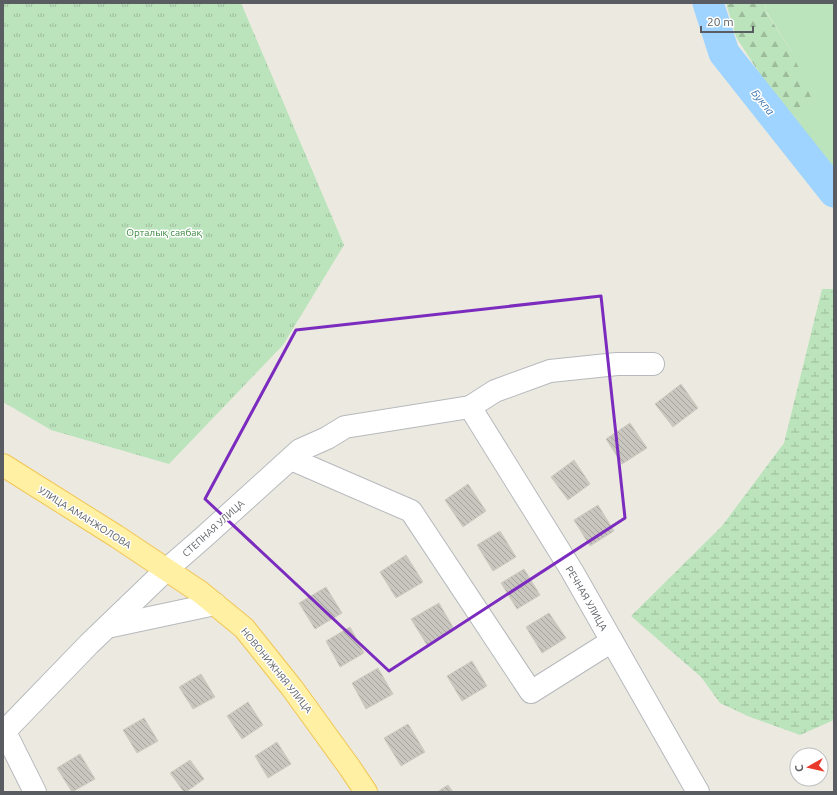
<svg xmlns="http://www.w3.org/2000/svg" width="837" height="795" font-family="Ubuntu,sans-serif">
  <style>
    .green { fill: #bce4bc }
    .forest { fill: url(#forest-firs) }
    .wetland { fill: url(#wetland-marsh) }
    .park { fill: url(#park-tufts) }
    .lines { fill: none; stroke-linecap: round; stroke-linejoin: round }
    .river { stroke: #9ed4ff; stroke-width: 31 }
    .building { fill: url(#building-back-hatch); stroke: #d1cbbf }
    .minor-casing { stroke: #b6b9bd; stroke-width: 24 }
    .major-casing { stroke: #f1c555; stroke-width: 24 }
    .minor { stroke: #fff; stroke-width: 22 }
    .major { stroke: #fff0a3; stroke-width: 22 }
    .marked { fill: none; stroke: #7b2cbf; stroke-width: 3; stroke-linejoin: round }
    .labels { text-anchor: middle; stroke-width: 3; stroke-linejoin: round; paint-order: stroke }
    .park-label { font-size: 10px; fill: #358538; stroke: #fff }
    .street-label { font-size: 10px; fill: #595d61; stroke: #fff }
    .water-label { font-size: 11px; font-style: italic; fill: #3c75b0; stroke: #fff }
  </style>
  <defs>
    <pattern id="forest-firs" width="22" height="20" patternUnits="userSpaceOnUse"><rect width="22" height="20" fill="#bce4bc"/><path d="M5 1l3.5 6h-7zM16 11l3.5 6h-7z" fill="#9cbc9c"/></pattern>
    <pattern id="wetland-marsh" width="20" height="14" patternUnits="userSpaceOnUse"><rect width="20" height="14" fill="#bce4bc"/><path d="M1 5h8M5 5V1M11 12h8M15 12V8" fill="none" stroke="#9cbc9c"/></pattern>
    <pattern id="park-tufts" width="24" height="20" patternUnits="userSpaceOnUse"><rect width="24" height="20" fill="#bce4bc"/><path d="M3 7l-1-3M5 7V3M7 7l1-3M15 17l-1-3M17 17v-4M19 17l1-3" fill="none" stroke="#9cbc9c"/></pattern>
    <pattern id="building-back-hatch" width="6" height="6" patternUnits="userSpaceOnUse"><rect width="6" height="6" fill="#c9c6c0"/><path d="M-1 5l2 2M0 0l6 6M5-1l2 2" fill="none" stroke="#a6a49f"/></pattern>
  </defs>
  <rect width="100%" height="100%" fill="#eceae0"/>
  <polygon class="green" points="765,3 834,3 834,179 780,105 802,122 792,52 766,11"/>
  <polygon class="forest" points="726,3 765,3 766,12 792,52 812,100 802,122 780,105 736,37"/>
  <polygon class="wetland" points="822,289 834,289 834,720 800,735 750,717 720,703 701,677 631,616 722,526 784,443"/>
  <polygon class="park" points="3,3 241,3 344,245 283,345 169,464 51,430 3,402"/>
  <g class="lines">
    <polyline class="river" points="708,3 724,53 834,192"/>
  </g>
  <g class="building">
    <polygon points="681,384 698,408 673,427 655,404"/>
    <polygon points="630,423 647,448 622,464 606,439"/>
    <polygon points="574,460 590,484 568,500 551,477"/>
    <polygon points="468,484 486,511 463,527 445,500"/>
    <polygon points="598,505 614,531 590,546 574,520"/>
    <polygon points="500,531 516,557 493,571 477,545"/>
    <polygon points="406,555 423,582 396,598 380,572"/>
    <polygon points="524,569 540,595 517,609 501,583"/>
    <polygon points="326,587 342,613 315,629 299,603"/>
    <polygon points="439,603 454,629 427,645 411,619"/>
    <polygon points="549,613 566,638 542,653 526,627"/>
    <polygon points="350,627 364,653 340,667 326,641"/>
    <polygon points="472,661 487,686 462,701 447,676"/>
    <polygon points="378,668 393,694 366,709 352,683"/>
    <polygon points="201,674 215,697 193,709 179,687"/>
    <polygon points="248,702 263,725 242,739 227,716"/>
    <polygon points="144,718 158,741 137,753 123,730"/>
    <polygon points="408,724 425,752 401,766 384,738"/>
    <polygon points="277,742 291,764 268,778 255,756"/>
    <polygon points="80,754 95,779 72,792 57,768"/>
    <polygon points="190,760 204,779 186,792 184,792 170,773"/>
    <polygon points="448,785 453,792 437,792"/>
  </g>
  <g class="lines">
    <defs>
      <g id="minor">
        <polyline points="470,407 572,571 698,792"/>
        <polyline points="291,459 411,511 531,692 612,641"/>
        <polyline points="107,627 215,604"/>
        <polyline points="5,732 35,792"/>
        <polyline points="3,733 89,644 166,570 205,536 300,450 327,438 345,427 470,407 495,391 550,371 617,364 653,364"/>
      </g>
      <polyline id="major" points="3,465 116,536 200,592 244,628 292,688 350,768 366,792"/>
    </defs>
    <use href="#minor" class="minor-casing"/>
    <use href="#major" class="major-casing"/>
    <use href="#minor" class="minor"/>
    <use href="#major" class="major"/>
  </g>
  <path class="marked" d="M601 296 625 518 389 671 205 499 296 330Z"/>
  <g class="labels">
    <g class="park-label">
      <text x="164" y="236">Орталық саябақ</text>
    </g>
    <g class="street-label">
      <text transform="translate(85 517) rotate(32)" y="4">УЛИЦА АМАНЖОЛОВА</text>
      <text transform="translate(213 528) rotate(-42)" y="4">СТЕПНАЯ УЛИЦА</text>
      <text transform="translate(587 598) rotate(60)" y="4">РЕЧНАЯ УЛИЦА</text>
      <text transform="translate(277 670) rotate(51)" y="4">НОВОНИЖНЯЯ УЛИЦА</text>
    </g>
    <g class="water-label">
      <text transform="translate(763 102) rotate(52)" y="4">Букпа</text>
    </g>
  </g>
  <rect width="837" height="795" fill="none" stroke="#595d61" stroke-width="8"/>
  <g transform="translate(809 767) rotate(262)"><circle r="19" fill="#ffffff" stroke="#bdbec0"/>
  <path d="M0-3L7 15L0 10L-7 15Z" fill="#e8392a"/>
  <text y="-6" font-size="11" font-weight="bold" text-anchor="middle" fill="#595d61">С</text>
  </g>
  <path d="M701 26v6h52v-6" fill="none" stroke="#595d61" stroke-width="2"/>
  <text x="707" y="26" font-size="12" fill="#595d61" stroke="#ffffff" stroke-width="3" paint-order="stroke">20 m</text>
</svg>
